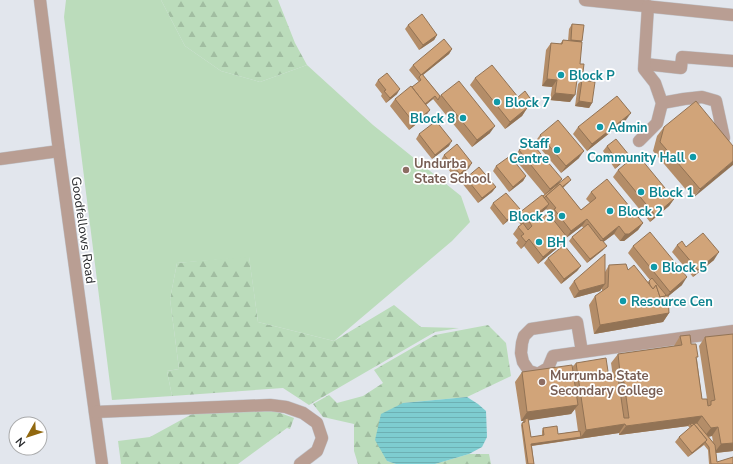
<svg xmlns="http://www.w3.org/2000/svg" width="733" height="464" font-family="'Nunito Sans',sans-serif">
  <style>
    .forest { fill: url(#forest-firs) }
    .green { fill: #bbdcbb }
    .water { fill: url(#water-rules) }
    .lines { fill: none; stroke-linecap: round; stroke-linejoin: round }
    .minor-casing { stroke: #c1c4ca; stroke-width: 13 }
    .minor { stroke: #b99e93; stroke-width: 12 }
    .wall { fill: #b48d68; fill-rule: evenodd }
    .shaded-wall { fill: #927355 }
    .building { fill: #d1a479; stroke: #927355 }
    .culture-dot { fill: #0f9aa8; stroke: #fff; stroke-width: 1.5 }
    .education-dot { fill: #8d6e63; stroke: #fff; stroke-width: 1.5 }
    .labels { text-anchor: middle; stroke-width: 3.5; stroke-linejoin: round; paint-order: stroke }
    .culture-label { font-size: 13px; font-weight: bold; fill: #0d838f; stroke: #fff; text-anchor: start }
    .education-label { font-size: 13px; font-weight: bold; fill: #785e54; stroke: #fff; text-anchor: start }
    .street-label { font-size: 13px; fill: #282a2d; stroke: #fff }
  </style>
  <defs>
    <pattern id="forest-firs" width="22" height="20" patternUnits="userSpaceOnUse"><rect width="22" height="20" fill="#bbdcbb"/><path d="M5 1l3.5 6h-7zM16 11l3.5 6h-7z" fill="#a1bda1"/></pattern>
    <pattern id="water-rules" width="6" height="5" patternUnits="userSpaceOnUse"><rect width="6" height="5" fill="#7ecdd0"/><path d="M0 2.5h6" fill="none" stroke="#6db0b3"/></pattern>
  </defs>
  <rect width="100%" height="100%" fill="#e2e6ed"/>
  <g class="forest">
    <polygon points="161,0 278,0 295,43 307,65 260,82 221,71 185,46"/>
    <polygon points="249,256 258,322 334,341 394,305 421,327 459,328 435,332 309,405 283,388 172,396 167,371 179,369 170,299 177,263"/>
    <polygon points="488,325 506,343 511,376 467,397 403,403 387,461 396,464 358,464 354,451 354,424 323,417 313,404 329,395 337,403 363,396 383,383 374,370 435,335"/>
    <polygon points="272,410 294,418 290,429 287,428 238,464 121,464 118,441 150,437 192,414"/>
    <polygon points="469,454 489,454 491,464 435,464"/>
  </g>
  <polygon class="green" points="66,0 161,0 185,46 221,71 260,82 307,65 373,125 461,196 470,222 452,241 334,341 258,322 249,257 177,263 170,299 179,369 167,371 172,396 112,400 64,17"/>
  <polygon class="water" points="467,397 478,404 486,411 487,437 482,447 469,454 435,464 396,464 387,461 375,440 381,414 403,403"/>
  <g class="lines">
    <defs>
      <g id="minor">
        <polyline points="40,0 59,151 102,464"/>
        <polyline points="585,0 733,15"/>
        <polyline points="645,64 681,68 682,57 733,61"/>
        <polyline points="662,103 684,99 702,97 716,101 724,138"/>
        <polyline points="639,141 657,123 662,103 655,83 644,69 648,6"/>
        <polyline points="0,159 59,151"/>
        <polyline points="582,352 577,322 531,329 524,336 522,343 521,353 523,362 529,371 538,374 548,368 553,356 733,331"/>
        <polyline points="95,412 270,405 286,407 303,413 317,423 322,438 317,451 300,464"/>
      </g>
    </defs>
    <use href="#minor" class="minor-casing"/>
    <use href="#minor" class="minor"/>
  </g>
  <g class="wall">
    <polygon points="572,24 581,42 578,79 577,79 570,102 550,100 552,87 542,86 546,50 551,43 560,44 563,40 568,41 569,29"/>
    <polygon points="408,25 437,35 434,40 419,50 405,29"/>
    <polygon points="452,49 449,54 423,75 440,96 441,95 490,133 472,147 433,99 426,105 425,117 409,130 390,106 395,99 419,82 409,70 413,65"/>
    <polygon points="475,78 518,97 532,101 522,116 505,129 470,85"/>
    <polygon points="378,80 397,94 386,103 381,96 382,94 375,85"/>
    <polygon points="582,80 592,103 589,108 575,106 578,84"/>
    <polygon points="626,120 587,151 573,134 578,127"/>
    <polygon points="664,127 733,146 693,198 653,151 657,136"/>
    <polygon points="419,134 449,146 432,159 416,139"/>
    <polygon points="540,135 579,158 561,173 535,142"/>
    <polygon points="607,146 625,160 615,169 603,151"/>
    <path d="M519 150 558 184 569 182 563 188 581 210 590 203 586 199 591 192 643 223 638 230 624 241H620L614 234 603 242V250L587 263 569 241 572 237 583 228 582 226 566 238 562 244 538 264 524 246 521 249 516 243 518 240 513 234 518 227 521 225 515 218 519 213 545 195 514 158ZM546 209 550 214 537 223 534 219Z"/>
    <polygon points="444,155 469,168 456,179 441,160"/>
    <polygon points="496,166 526,176 523,181 509,192 493,171"/>
    <polygon points="618,170 674,199 669,206 650,222 613,177"/>
    <polygon points="466,178 496,187 492,192 478,203 462,183"/>
    <polygon points="493,203 516,214 503,225 490,208"/>
    <polygon points="677,245 714,260 693,277 672,252"/>
    <polygon points="633,246 682,285 668,296 669,313 663,322 594,334 589,305 595,296 602,291 602,288 600,291 574,298 569,288 574,281 605,272 609,265 628,270 648,282 650,280 628,253"/>
    <polygon points="548,258 581,266 577,271 561,284 544,263"/>
    <path d="M680 336 691 344 697 359 702 399H707L699 346 705 337 733 451 716 453 717 462 733 464H709L708 450 704 445 688 457 675 442 679 437 690 428 688 426 619 435V433L532 446 534 464H526L521 425 523 422V421H521L515 382 522 372 572 367 576 363 609 378 613 377 611 363 618 354 674 346ZM575 409 578 431 558 434 543 428 542 431V436L531 437 528 420 571 414ZM712 436 713 442 709 437Z"/>
  </g>
  <g class="shaded-wall">
    <polygon points="437,35 434,40 419,50 423,45"/>
    <polygon points="571,40 582,41 578,46 567,45"/>
    <polygon points="452,49 449,54 419,78 419,77 417,80 421,75"/>
    <polygon points="578,72 583,72 578,79 573,79"/>
    <polygon points="547,79 557,80 552,87 542,86"/>
    <polygon points="400,89 397,94 386,103 390,98"/>
    <polygon points="555,93 575,95 570,102 550,100"/>
    <polygon points="435,96 433,99 419,110 421,108"/>
    <polygon points="532,101 527,108 526,106"/>
    <polygon points="579,101 592,103 589,108 575,106"/>
    <polygon points="527,108 522,116 505,129 510,122"/>
    <polygon points="430,110 425,117 409,130 414,123"/>
    <polygon points="631,113 626,120 587,151 592,144"/>
    <polygon points="495,126 490,133 472,147 477,140"/>
    <polygon points="452,141 449,146 432,159 435,155"/>
    <polygon points="584,151 579,158 561,173 566,166"/>
    <polygon points="629,155 625,160 615,169 619,164"/>
    <polygon points="733,161 733,165 693,198 700,189"/>
    <polygon points="472,163 469,168 456,179 460,174"/>
    <polygon points="526,176 523,181 509,192 513,187"/>
    <polygon points="562,179 557,187 545,196 550,189"/>
    <polygon points="571,180 569,182 556,193 558,190"/>
    <polygon points="496,187 492,192 478,203 482,198"/>
    <polygon points="674,199 669,206 650,222 655,215"/>
    <polygon points="549,204 546,209 530,222 529,221"/>
    <polygon points="520,209 516,214 503,225 507,220"/>
    <polygon points="587,219 582,226 566,238 571,231"/>
    <polygon points="643,223 638,230 624,241 620,241 625,234"/>
    <polygon points="619,226 614,234 598,246 603,239"/>
    <polygon points="567,237 562,244 538,264 543,257"/>
    <polygon points="529,239 524,246 521,249 526,242"/>
    <polygon points="607,246 603,250 587,263 590,259"/>
    <polygon points="719,252 714,260 693,277 698,270"/>
    <polygon points="581,266 577,271 561,284 564,279"/>
    <polygon points="687,277 682,285 665,299 670,292"/>
    <polygon points="605,284 600,291 574,298 579,291"/>
    <polygon points="669,313 663,322 594,334 600,325"/>
    <polygon points="621,382 624,382 617,391 615,392"/>
    <polygon points="578,405 571,414 525,421 525,419 523,421 521,421 527,412"/>
    <polygon points="702,416 696,425 690,424 688,426 619,435 626,426"/>
    <polygon points="625,424 619,433 530,446 531,444 581,437 586,430"/>
    <polygon points="718,427 712,436 704,437 711,428"/>
    <polygon points="707,440 704,444 688,457 692,453"/>
    <polygon points="733,443 733,451 714,453 721,444"/>
  </g>
  <g class="building">
    <polygon points="422,14 437,35 423,45 408,25"/>
    <polygon points="572,24 584,25 582,41 571,40"/>
    <polygon points="444,39 452,49 421,75 413,65"/>
    <polygon points="563,40 582,42 580,64 584,64 583,72 578,72 575,95 555,93 557,80 547,79 551,43 562,44"/>
    <polygon points="492,65 518,97 525,91 532,101 526,106 527,108 510,122 475,78"/>
    <polygon points="387,73 400,89 390,98 384,91 386,90 378,80"/>
    <polygon points="422,74 440,96 438,100 435,96 425,104 412,87 421,80 419,77"/>
    <polygon points="582,80 595,82 592,103 579,101"/>
    <polygon points="459,81 495,126 477,140 441,95"/>
    <polygon points="411,86 430,110 414,123 395,99"/>
    <polygon points="617,96 631,113 592,144 578,127"/>
    <polygon points="696,101 733,146 733,161 700,189 660,142 664,127"/>
    <polygon points="558,120 584,151 566,166 540,135"/>
    <polygon points="436,121 452,141 435,155 419,134"/>
    <polygon points="616,139 629,155 619,164 607,146"/>
    <polygon points="530,141 562,179 550,189 519,150"/>
    <polygon points="457,144 472,163 460,174 444,155"/>
    <polygon points="637,154 674,199 655,215 618,170"/>
    <polygon points="510,156 526,176 513,187 496,166"/>
    <polygon points="479,167 496,187 482,198 466,178"/>
    <polygon points="568,176 571,180 562,187 560,184 546,196 544,198 543,196"/>
    <polygon points="607,179 643,223 629,234 625,234 619,226 603,239 587,219 571,231 554,209 556,208 546,196 560,184 581,210 596,198 591,192"/>
    <polygon points="506,193 520,209 507,220 493,203"/>
    <polygon points="542,195 549,204 533,217 528,220 527,223 519,213"/>
    <polygon points="548,213 567,237 543,257 529,239 526,242 521,236 524,234 518,227 523,223 528,230 532,226 528,220 533,217 537,223"/>
    <polygon points="588,224 601,241 602,240 607,246 590,259 572,237"/>
    <polygon points="650,232 687,277 670,292 633,246"/>
    <polygon points="703,233 719,252 698,270 677,245 682,241 686,247"/>
    <polygon points="564,245 581,266 564,279 548,258"/>
    <polygon points="605,254 605,284 579,291 574,281"/>
    <polygon points="626,264 628,270 634,265 653,289 656,285 660,297 668,295 669,313 600,325 595,296 608,287 609,265"/>
    <polygon points="652,278 666,295 665,296 660,297 656,285 653,289 650,285 649,281"/>
    <polygon points="733,334 733,443 721,444 718,427 711,428 702,416 626,426 625,424 586,430 576,363 606,358 609,378 618,377 624,418 629,418 624,382 621,382 618,354 682,345 680,336 690,335 691,344 696,344 698,357 696,357 702,399 707,399 708,406 711,405 711,401 715,400 705,337"/>
    <polygon points="572,365 578,405 527,412 522,372"/>
    <polygon points="528,418 531,437 544,435 543,428 557,426 558,434 580,431 581,437 531,444 534,464 528,464 522,423 525,422 525,419"/>
    <polygon points="697,423 715,445 717,462 733,457 733,464 711,464 709,447 705,442 707,440 694,424 692,426 690,424"/>
    <polygon points="694,424 707,440 692,453 679,437"/>
  </g>
  <g class="culture-dot">
    <circle cx="561" cy="75" r="4"/>
    <circle cx="497" cy="102" r="4"/>
    <circle cx="463" cy="118" r="4"/>
    <circle cx="600" cy="127" r="4"/>
    <circle cx="557" cy="150" r="4"/>
    <circle cx="693" cy="157" r="4"/>
    <circle cx="641" cy="192" r="4"/>
    <circle cx="610" cy="211" r="4"/>
    <circle cx="562" cy="216" r="4"/>
    <circle cx="539" cy="242" r="4"/>
    <circle cx="654" cy="267" r="4"/>
    <circle cx="623" cy="301" r="4"/>
  </g>
  <g class="education-dot">
    <circle cx="406" cy="170" r="4"/>
    <circle cx="542" cy="382" r="4"/>
  </g>
  <g class="labels">
    <g class="culture-label">
      <text x="569" y="80">Block P</text>
      <text x="505" y="107">Block 7</text>
      <text x="455" y="123" text-anchor="end">Block 8</text>
      <text x="608" y="132">Admin</text>
      <text x="549" y="148" text-anchor="end">Staff<tspan x="549" dy="15">Centre</tspan></text>
      <text x="685" y="162" text-anchor="end">Community Hall</text>
      <text x="649" y="197">Block 1</text>
      <text x="618" y="216">Block 2</text>
      <text x="554" y="221" text-anchor="end">Block 3</text>
      <text x="547" y="247">BH</text>
      <text x="662" y="272">Block 5</text>
      <text x="631" y="306">Resource Cen</text>
    </g>
    <g class="education-label">
      <text x="414" y="168">Undurba<tspan x="414" dy="15">State School</tspan></text>
      <text x="550" y="380">Murrumba State<tspan x="550" dy="15">Secondary College</tspan></text>
    </g>
    <g class="street-label">
      <text transform="translate(84 230) rotate(82)" y="5">Goodfellows Road</text>
    </g>
  </g>
  <g transform="translate(28 436) rotate(231)"><circle r="19" fill="#ffffff" stroke="#a9aaab"/>
  <path d="M0-3L7 15L0 10L-7 15Z" fill="#91680f"/>
  <text y="-6" font-size="11" font-weight="bold" text-anchor="middle" fill="#282a2d">N</text>
  </g>
</svg>
